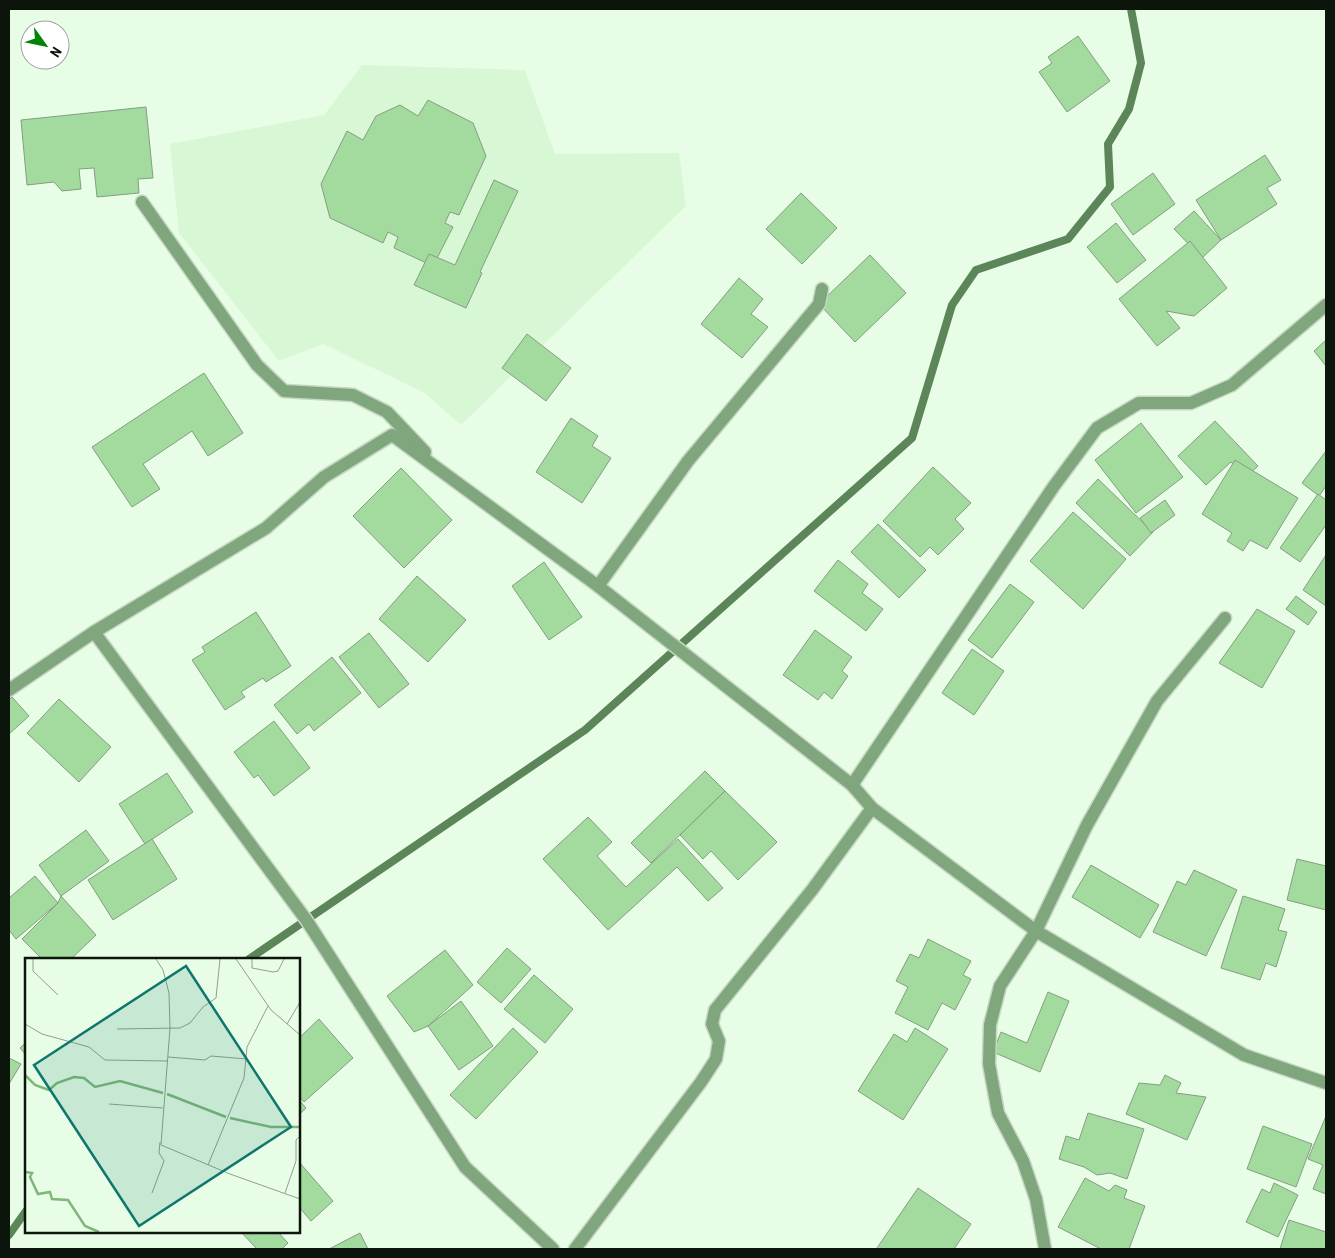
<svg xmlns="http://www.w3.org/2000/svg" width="1335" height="1258" font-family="'Roboto Condensed',sans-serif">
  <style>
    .built { fill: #d8f8d5 }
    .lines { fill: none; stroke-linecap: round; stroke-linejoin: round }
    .stream { stroke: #5c8659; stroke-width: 8 }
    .building { fill: #a2db9d; stroke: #859d83 }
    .minor-casing { stroke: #c5d8c3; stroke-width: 15 }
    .minor { stroke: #7fa67c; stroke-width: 12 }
    .inset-river { fill: none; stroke: #7fb77b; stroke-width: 2.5 }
    .inset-road { fill: none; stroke: #90a08e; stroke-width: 1 }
    .view { fill: #0f766e; fill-opacity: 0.15; stroke: #0f766e; stroke-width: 2.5 }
    .inset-edge { fill: none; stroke: #0c150b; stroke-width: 2.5 }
  </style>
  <rect width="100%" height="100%" fill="#e8fde6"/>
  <polygon class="built" points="362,65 525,70 555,154 679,153 686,206 461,425 423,392 323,344 279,361 179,233 170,144 324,115"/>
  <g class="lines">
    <g class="stream">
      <polyline points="249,959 585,730 912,438 952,305 976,270 1068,239 1110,187 1108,144 1129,109 1141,63 1131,9"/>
      <polyline points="9,1235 26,1211"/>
    </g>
  </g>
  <g class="building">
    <polygon points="1078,36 1110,81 1067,112 1039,72 1052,63 1048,57"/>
    <polygon points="428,100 473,123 486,156 459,215 450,212 445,223 453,227 433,266 394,248 398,237 388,232 383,243 330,218 321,184 347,131 363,140 376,116 400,105 418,116"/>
    <polygon points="146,107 153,178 138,179 139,193 97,197 94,168 79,169 81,189 62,191 54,182 27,185 21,120"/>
    <polygon points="1265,155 1281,180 1267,188 1277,204 1221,240 1196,200"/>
    <polygon points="1153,173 1175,204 1133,235 1111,204"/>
    <polygon points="494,180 518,191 480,272 482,273 466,308 414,285 429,254 455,265"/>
    <polygon points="801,193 837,228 802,264 766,229"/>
    <polygon points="1194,211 1221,240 1202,258 1174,229"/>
    <polygon points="1116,223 1146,260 1117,283 1087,247"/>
    <polygon points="1190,241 1227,288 1194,316 1166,311 1180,328 1157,346 1119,299"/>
    <polygon points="870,255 906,293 855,342 819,304"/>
    <polygon points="739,278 763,299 751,314 768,327 742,358 701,324"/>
    <polygon points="527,334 571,368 546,401 502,368"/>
    <polygon points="1326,340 1326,366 1314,351"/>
    <polygon points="204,373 243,433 208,456 192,431 143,464 160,489 132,507 92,447"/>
    <polygon points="571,418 598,436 592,446 611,458 582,503 536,472"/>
    <polygon points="1215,421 1258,466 1246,477 1231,462 1206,485 1178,456"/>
    <polygon points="1141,423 1183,477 1136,513 1095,460"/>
    <polygon points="1326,451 1326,486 1319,496 1302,483"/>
    <polygon points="1235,460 1298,498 1267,549 1250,540 1243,551 1227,541 1232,533 1202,514"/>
    <polygon points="933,467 971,503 955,519 964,529 938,555 930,547 920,557 883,521"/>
    <polygon points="401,468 452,520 404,568 353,516"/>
    <polygon points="1098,479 1153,532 1130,556 1076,503"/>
    <polygon points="1318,494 1326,500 1326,525 1300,562 1280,548"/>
    <polygon points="1165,500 1175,515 1151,533 1140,518"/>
    <polygon points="1073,512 1126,559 1083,609 1030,561"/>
    <polygon points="878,524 926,570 899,598 851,552"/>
    <polygon points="1326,555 1326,606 1303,590"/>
    <polygon points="838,560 868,584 862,593 883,609 866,631 814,591"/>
    <polygon points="544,562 582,617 549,640 512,586"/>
    <polygon points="417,576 466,620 428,662 379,619"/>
    <polygon points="1010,584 1034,602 992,658 968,640"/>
    <polygon points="1296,596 1317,612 1308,625 1286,609"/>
    <polygon points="1257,609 1295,631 1262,688 1219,663"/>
    <polygon points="256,612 291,666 266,682 263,678 241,692 245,697 225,710 192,660 205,652 202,647"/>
    <polygon points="815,630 852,657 842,671 848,676 832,699 824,692 818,700 783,675"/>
    <polygon points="369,633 409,684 379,708 339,657"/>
    <polygon points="972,649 1004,671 974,715 942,693"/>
    <polygon points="332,657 361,693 314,731 309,724 297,734 274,705"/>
    <polygon points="12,697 29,716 9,734 9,700"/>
    <polygon points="59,699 111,747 79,782 27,733"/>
    <polygon points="274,721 310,768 274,796 258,775 254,778 234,752"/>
    <polygon points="705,771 725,791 651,863 631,843"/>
    <polygon points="167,773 193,812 145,844 119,804"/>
    <polygon points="725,791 777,842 738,880 711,851 703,859 680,835"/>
    <polygon points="588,817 612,842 597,856 626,887 678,839 723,888 708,901 677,867 608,930 543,859"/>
    <polygon points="86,830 109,861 61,896 39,865"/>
    <polygon points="152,839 177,879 113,920 88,880"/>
    <polygon points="1297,859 1326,866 1326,910 1287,900"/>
    <polygon points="1091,865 1159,905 1140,938 1072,897"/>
    <polygon points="1194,870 1237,890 1206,956 1153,932 1177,881 1186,885"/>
    <polygon points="35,876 58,903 16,939 9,930 9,898"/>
    <polygon points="61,896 96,935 71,959 42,959 22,939 58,903"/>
    <polygon points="1243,896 1285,909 1278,930 1287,932 1276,967 1266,963 1260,980 1221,968"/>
    <polygon points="928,939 971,961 963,975 971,979 955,1010 942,1003 928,1030 895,1013 908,987 896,981 910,954 919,958"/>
    <polygon points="507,948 531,969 501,1003 477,982"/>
    <polygon points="445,950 473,985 428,1026 414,1032 387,996"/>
    <polygon points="534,975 573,1009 545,1043 504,1009"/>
    <polygon points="1048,992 1069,1001 1040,1072 993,1052 1001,1032 1027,1043"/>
    <polygon points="461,1001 493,1046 459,1070 428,1026"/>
    <polygon points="319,1019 353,1058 304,1102 299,1096 299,1038"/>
    <polygon points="513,1028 538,1052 476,1119 450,1095"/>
    <polygon points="915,1028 948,1049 903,1120 858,1091 894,1034 907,1042"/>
    <polygon points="26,1042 26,1055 20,1048"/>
    <polygon points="9,1058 21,1064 9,1084"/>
    <polygon points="1165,1075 1181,1083 1176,1093 1206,1097 1187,1140 1126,1114 1139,1083 1160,1085"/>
    <polygon points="299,1100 306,1108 299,1115"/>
    <polygon points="1088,1113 1144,1129 1127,1179 1110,1173 1097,1175 1084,1167 1059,1159 1066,1136 1079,1140"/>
    <polygon points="1326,1116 1326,1194 1313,1189 1323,1165 1308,1159"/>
    <polygon points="1263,1126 1312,1144 1296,1187 1247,1169"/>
    <polygon points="299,1162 333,1201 311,1221 299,1207"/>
    <polygon points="1085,1178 1109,1191 1115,1185 1127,1190 1124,1198 1145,1206 1129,1249 1101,1249 1058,1227"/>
    <polygon points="1274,1183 1298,1195 1278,1237 1246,1222 1262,1189 1270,1193"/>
    <polygon points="918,1188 971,1224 954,1249 878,1249 877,1248"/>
    <polygon points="1289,1220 1326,1232 1326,1249 1280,1249"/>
    <polygon points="241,1232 278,1232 288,1243 282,1249 257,1249"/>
    <polygon points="360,1233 368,1249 329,1249"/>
  </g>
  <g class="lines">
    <defs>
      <g id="minor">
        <polyline points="142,202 257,365 284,391 353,395 387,412 425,452"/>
        <polyline points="598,586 688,461 819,304 822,289"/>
        <polyline points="94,632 307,921 465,1167 553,1249"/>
        <polyline points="9,690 94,632 266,528 324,477 392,435 598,586 852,785 872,808 1036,931 1244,1055 1326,1083"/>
        <polyline points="852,785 1054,486 1097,428 1139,403 1191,403 1232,385 1326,305"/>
        <polyline points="575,1249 701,1082 716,1059 719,1041 712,1024 715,1010 812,890 872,808"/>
        <polyline points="1045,1249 1036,1199 1023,1161 998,1113 989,1064 990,1025 1000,986 1036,931 1087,825 1157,701 1225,618"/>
      </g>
    </defs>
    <use href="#minor" class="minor-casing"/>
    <use href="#minor" class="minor"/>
  </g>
  <g transform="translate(25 958)">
    <rect width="275" height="275" fill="#e8fde6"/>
    <path class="inset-river" d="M0 117 10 127 24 132 32 125 49 119 59 120 70 129 95 123 138 135M142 136 201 159M205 160 246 169H275M0 214 7 215 5 219 13 236 25 234 27 241 43 242 60 268 74 274"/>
    <path class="inset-road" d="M8 1V13L33 37M131 1 138 12 144 35 145 70 136 187 205 216 275 241M211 1 246 52 275 77M227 1V10L248 14 253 13 259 1M0 66 17 76 64 89 80 102 142 103M262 66 275 44M92 71 155 70 165 65 178 49 191 40 195 1M143 99 180 102 186 98 222 101M84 146 138 150M183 207 219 120 222 89 243 48M127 235 139 203 134 195 135 184M260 235 271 203V182L275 178"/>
    <path class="view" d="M161 8 266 169 114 268 9 107Z"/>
    <rect width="275" height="275" class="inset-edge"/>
  </g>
  <rect width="1335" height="1258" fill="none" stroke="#0c150b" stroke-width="20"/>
  <g transform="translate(45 45) rotate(123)"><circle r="24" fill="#ffffff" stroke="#9ea19d"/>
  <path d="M0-4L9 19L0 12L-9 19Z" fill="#008404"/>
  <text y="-8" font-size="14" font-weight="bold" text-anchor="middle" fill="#0c150b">N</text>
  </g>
</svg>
